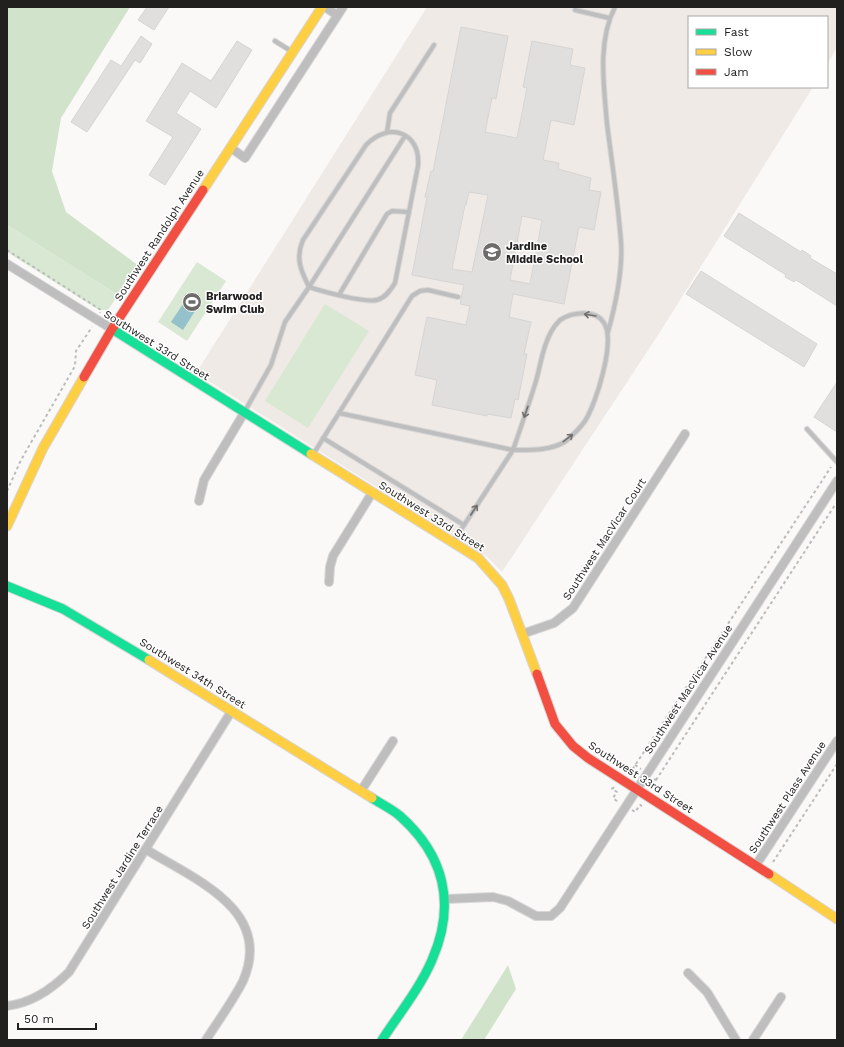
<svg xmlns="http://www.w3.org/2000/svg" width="844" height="1047" font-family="'Work Sans',sans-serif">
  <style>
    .built { fill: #f0eae6 }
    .green { fill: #d8e8d2 }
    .forest { fill: #d2e3cb }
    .water { fill: #94c1ca }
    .building { fill: #e0dfde; stroke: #d6d5d4; fill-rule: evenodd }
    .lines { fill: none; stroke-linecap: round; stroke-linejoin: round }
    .lane-casing { stroke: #d7d6d6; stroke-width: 6 }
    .street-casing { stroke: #d7d6d6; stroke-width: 10 }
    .fast-casing { stroke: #d7d6d6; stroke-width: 11 }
    .slow-casing { stroke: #d7d6d6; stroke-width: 11 }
    .jam-casing { stroke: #d7d6d6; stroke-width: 11 }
    .path { stroke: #bcbcbc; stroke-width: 2; stroke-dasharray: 3 3; stroke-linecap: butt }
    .lane { stroke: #bfbebe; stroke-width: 4 }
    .street { stroke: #bfbebe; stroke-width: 8 }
    .fast { stroke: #16e098; stroke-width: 9 }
    .slow { stroke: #ffcf43; stroke-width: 9 }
    .jam { stroke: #f24e42; stroke-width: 9 }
    .oneway { stroke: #706f6e }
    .labels { text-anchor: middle; stroke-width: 3; stroke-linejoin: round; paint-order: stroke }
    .street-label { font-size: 11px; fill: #21201f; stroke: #fff }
    .poi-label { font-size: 11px; font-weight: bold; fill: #21201f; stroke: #fff; text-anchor: start }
  </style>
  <rect width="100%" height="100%" fill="#fbf9f8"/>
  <polygon class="built" points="427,7 837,7 837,48 827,64 827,17 689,17 689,87 813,87 662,329 502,572 487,557 196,373"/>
  <g class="green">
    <polygon points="7,225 118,295 108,310 99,310 7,252"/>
    <polygon points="197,262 226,281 187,341 158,322"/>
    <polygon points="325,304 369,331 308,428 265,401"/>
  </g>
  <g class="forest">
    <polygon points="7,7 130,7 61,118 52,171 66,212 139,266 118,295 7,225"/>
    <polygon points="508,965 516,989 484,1040 461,1040"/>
  </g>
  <polygon class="water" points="191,292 202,300 183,330 171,322"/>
  <g class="building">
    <polygon points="147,7 169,7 154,30 138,20"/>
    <path d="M461 27 508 36 496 99 492 98 485 132 517 138 527 88 523 87 532 41 573 49 570 65 585 68 574 125 551 120 543 160 559 163 558 169 591 178 589 190 601 192 594 230 579 227 564 304 513 294 509 317 531 322 524 354H527L518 400 515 399 511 418 487 414V416L432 405 437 380 415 375 427 317 466 325 470 306 460 304 464 285 412 275 427 197H425L431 171H433ZM469 192 488 195 472 272 452 269 465 205H466ZM522 216 542 220 530 284 510 280Z"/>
    <polygon points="141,36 152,44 140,63 135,60 87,132 71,122 111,60 121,66"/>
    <polygon points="237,41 252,50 216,108 190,91 176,113 201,129 165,185 149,175 173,137 146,121 182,63 211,81"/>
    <polygon points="739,213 801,252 802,250 811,256 810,258 837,274 837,306 796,280 794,282 785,277 786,275 724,236"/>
    <polygon points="701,271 817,344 804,367 686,294"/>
    <polygon points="837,382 837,432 814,417"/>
  </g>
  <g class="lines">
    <defs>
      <g id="lane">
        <polyline points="575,10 609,18"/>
        <polyline points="275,41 291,51"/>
        <polyline points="387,132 390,113 434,45"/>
        <polyline points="339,295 387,214 392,211 409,212"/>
        <path d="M608 332C616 303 623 272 621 242 618 202 612 163 607 124 604 86 597 42 615 7"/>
        <path d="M245 411 271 365 285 322 309 287C301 271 295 258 303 240L366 145C389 121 421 132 418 166L395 283C390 291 385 298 377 300 364 303 321 291 309 287L405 136"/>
        <path d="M339 413 513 450C521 427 529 404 536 381 541 364 542 348 551 332 553 328 557 323 560 320 572 312 596 309 604 323 616 341 596 404 585 421 580 428 573 435 566 441 551 451 530 450 513 450L453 542"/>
        <polyline points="807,429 837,462"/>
        <polyline points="323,438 464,525"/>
        <polyline points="314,453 412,296 420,291 428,290 458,297"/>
      </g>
      <g id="street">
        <polyline points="325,7 337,15"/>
        <polyline points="231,148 245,158 343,7"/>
        <polyline points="7,264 112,329"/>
        <polyline points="199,501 204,480 244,413"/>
        <polyline points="329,582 330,567 333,556 372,493"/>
        <polyline points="522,634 554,623 573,608 685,434"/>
        <polyline points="361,791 393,741"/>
        <path d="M147 850C194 879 274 910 243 981 233 1001 218 1021 206 1040"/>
        <polyline points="756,865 837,741"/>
        <polyline points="446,899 493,897 508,901 536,916 551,916 560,908 837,481"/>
        <polyline points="688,973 707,992 736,1040"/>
        <path d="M7 1006C32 1003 52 989 69 972L231 712"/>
        <polyline points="753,1040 781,997"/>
      </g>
      <g id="fast">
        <polyline points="112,329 311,454"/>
        <polyline points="7,586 63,609 149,660"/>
        <path d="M372 798C381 804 392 809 400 816 445 856 456 905 432 960 420 988 399 1014 382 1040"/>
      </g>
      <g id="slow">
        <polyline points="203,190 322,7"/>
        <polyline points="311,454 478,558 502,585 509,599 537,674"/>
        <polyline points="7,526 43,448 84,377"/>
        <polyline points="149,660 372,798"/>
        <polyline points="769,874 837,919"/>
      </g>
      <g id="jam">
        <polyline points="84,377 112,329 203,190"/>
        <polyline points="537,674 555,724 573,746 588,758 769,874"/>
      </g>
    </defs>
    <use href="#lane" class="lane-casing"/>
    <use href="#street" class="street-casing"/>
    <use href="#fast" class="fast-casing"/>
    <use href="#slow" class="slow-casing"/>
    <use href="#jam" class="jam-casing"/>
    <g class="path">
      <polyline points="7,250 101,310 100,313"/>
      <polyline points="7,491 21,460 75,366 76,351 92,327"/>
      <polyline points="635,765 641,769"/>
      <polyline points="625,770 627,766 632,770 831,467"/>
      <polyline points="656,780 835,505 837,506"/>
      <polyline points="653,786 656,780 654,779"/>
      <polyline points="614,787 612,789 617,792 613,798 618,802"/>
      <polyline points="632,810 635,812 640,805 642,806"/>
      <polyline points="773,862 837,764"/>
    </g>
    <use href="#lane" class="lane"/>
    <use href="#street" class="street"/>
    <use href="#fast" class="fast"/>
    <use href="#slow" class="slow"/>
    <use href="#jam" class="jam"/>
  </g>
  <defs><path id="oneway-shaft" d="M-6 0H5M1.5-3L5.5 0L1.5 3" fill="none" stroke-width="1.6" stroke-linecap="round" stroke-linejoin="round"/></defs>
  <g class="oneway">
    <use href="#oneway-shaft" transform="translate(590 315) rotate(-171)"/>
    <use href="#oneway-shaft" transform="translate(526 412) rotate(109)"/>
    <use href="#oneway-shaft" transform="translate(568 438) rotate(-38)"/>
    <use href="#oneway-shaft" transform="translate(474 510) rotate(-57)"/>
  </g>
  <defs>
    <symbol id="school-disc" viewBox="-11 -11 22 22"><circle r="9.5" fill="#6d6c6b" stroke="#fff"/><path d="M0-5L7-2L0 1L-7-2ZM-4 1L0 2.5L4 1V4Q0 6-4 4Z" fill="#fff"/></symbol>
    <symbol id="stadium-disc" viewBox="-11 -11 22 22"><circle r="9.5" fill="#6d6c6b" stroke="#fff"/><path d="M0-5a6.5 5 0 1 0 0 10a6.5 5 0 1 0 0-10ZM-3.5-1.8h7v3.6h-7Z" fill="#fff"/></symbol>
  </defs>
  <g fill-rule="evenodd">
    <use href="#school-disc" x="481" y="241" width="22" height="22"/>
    <use href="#stadium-disc" x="181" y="291" width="22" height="22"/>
  </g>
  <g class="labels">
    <g class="street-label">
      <text transform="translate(159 235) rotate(-57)" y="4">Southwest Randolph Avenue</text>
      <text transform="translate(157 345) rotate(32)" y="4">Southwest 33rd Street</text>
      <text transform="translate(432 516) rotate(32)" y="4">Southwest 33rd Street</text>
      <text transform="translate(604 539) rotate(-57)" y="4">Southwest MacVicar Court</text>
      <text transform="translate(193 673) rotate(32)" y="4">Southwest 34th Street</text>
      <text transform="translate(688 689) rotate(-57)" y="4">Southwest MacVicar Avenue</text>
      <text transform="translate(641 777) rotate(33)" y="4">Southwest 33rd Street</text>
      <text transform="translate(787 797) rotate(-57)" y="4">Southwest Plass Avenue</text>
      <text transform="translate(122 867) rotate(-58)" y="4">Southwest Jardine Terrace</text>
    </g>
    <g class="poi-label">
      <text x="506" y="250">Jardine<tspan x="506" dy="13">Middle School</tspan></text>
      <text x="206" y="300">Briarwood<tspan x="206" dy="13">Swim Club</tspan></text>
    </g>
  </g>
  <rect width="844" height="1047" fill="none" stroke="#21201f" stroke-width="16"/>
  <rect x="688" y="16" width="140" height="72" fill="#ffffff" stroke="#a6a6a5"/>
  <rect x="696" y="29" width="20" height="6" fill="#16e098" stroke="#a6a6a5"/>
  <text x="724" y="36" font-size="12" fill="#21201f">Fast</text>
  <rect x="696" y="49" width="20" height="6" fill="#ffcf43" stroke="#a6a6a5"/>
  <text x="724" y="56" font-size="12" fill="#21201f">Slow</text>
  <rect x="696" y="69" width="20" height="6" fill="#f24e42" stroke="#a6a6a5"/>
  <text x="724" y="76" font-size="12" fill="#21201f">Jam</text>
  <path d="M18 1023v6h78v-6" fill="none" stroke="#21201f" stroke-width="2"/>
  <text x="24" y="1023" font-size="12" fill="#21201f" stroke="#ffffff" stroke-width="3" paint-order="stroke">50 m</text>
</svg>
